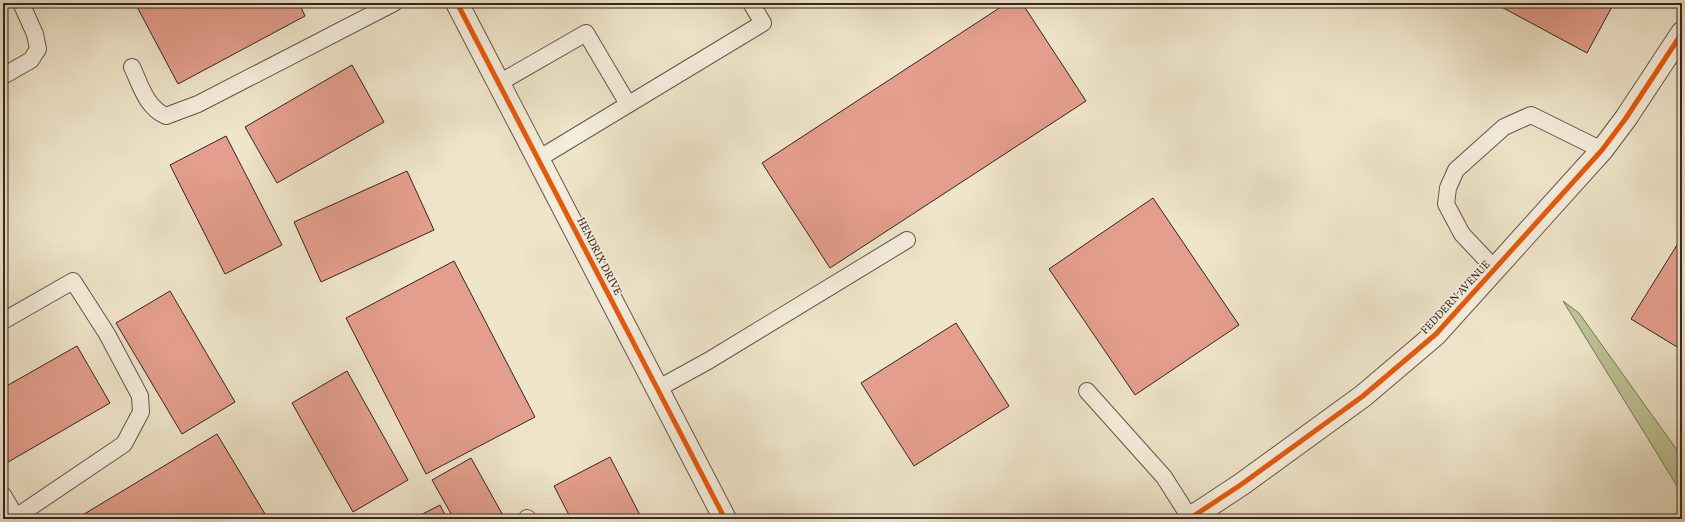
<svg xmlns="http://www.w3.org/2000/svg" width="1685" height="522" font-family="Vollkorn,serif">
  <style>
    .green { fill: #bdc394; stroke: #78745a }
    .building { fill: #e49e8d; stroke: #332620 }
    .lines { fill: none; stroke-linecap: round; stroke-linejoin: round }
    .service-casing { stroke: #62564a; stroke-width: 18 }
    .minor-casing { stroke: #62564a; stroke-width: 24 }
    .service { stroke: #f5eedd; stroke-width: 16 }
    .minor { stroke: #f5eedd; stroke-width: 22 }
    .cycleway-casing { stroke: #f5eedd; stroke-width: 8 }
    .cycleway { stroke: #e8590c; stroke-width: 5 }
    .labels { text-anchor: middle; stroke-width: 3.5; stroke-linejoin: round; paint-order: stroke }
    .street-label { font-size: 11px; fill: #332620; stroke: #f5eedd }
  </style>
  <rect width="100%" height="100%" fill="#efe5ca"/>
  <filter id="stains"><feTurbulence type="fractalNoise" baseFrequency=".005" numOctaves="4"/><feColorMatrix values="0 0 0 0 .2 0 0 0 0 .09 0 0 0 0 .02 0 0 0 .5 -.17"/></filter>
  <radialGradient id="worn" r=".72"><stop offset=".6" stop-color="#630" stop-opacity="0"/><stop offset="1" stop-color="#630" stop-opacity=".3"/></radialGradient>
  <polygon class="green" points="1563,301 1579,313 1682,457 1682,494"/>
  <g class="building">
    <polygon points="135,3 299,3 305,16 178,84"/>
    <polygon points="1007,3 1022,3 1086,101 830,268 762,163"/>
    <polygon points="1494,3 1614,3 1587,53"/>
    <polygon points="352,65 384,122 277,183 245,127"/>
    <polygon points="226,136 282,245 225,274 170,165"/>
    <polygon points="407,171 434,230 321,282 294,222"/>
    <polygon points="1153,198 1239,325 1135,395 1049,269"/>
    <polygon points="1682,237 1682,350 1631,319"/>
    <polygon points="454,261 535,417 426,474 346,318"/>
    <polygon points="170,291 235,402 182,434 116,323"/>
    <polygon points="956,323 1009,406 914,466 861,383"/>
    <polygon points="77,346 110,403 3,465 3,388"/>
    <polygon points="347,371 408,480 353,512 292,403"/>
    <polygon points="217,434 268,519 76,519"/>
    <polygon points="610,457 642,519 571,519 554,486"/>
    <polygon points="471,458 505,519 454,519 432,480"/>
    <polygon points="440,505 447,519 413,519"/>
  </g>
  <g class="lines">
    <defs>
      <g id="service">
        <path d="M132 67C141 86 146 107 166 116L198 104 394 3"/>
        <polyline points="3,76 31,60 38,49 35,34 21,3"/>
        <polyline points="499,83 586,33 628,104"/>
        <polyline points="538,159 763,23 751,3"/>
        <polyline points="1495,269 1462,234 1446,204 1448,188 1456,170 1504,127 1531,115 1602,150"/>
        <polyline points="3,321 73,281 107,334 140,396 141,412 124,444 13,519"/>
        <polyline points="657,389 708,361 907,240"/>
        <polyline points="1087,391 1164,477 1190,518"/>
        <polyline points="3,495 16,517"/>
        <polyline points="527,518 528,519"/>
      </g>
      <g id="minor">
        <polyline points="457,3 725,519"/>
        <polyline points="1189,519 1242,484 1363,396 1436,334 1602,150 1626,118 1682,33"/>
      </g>
    </defs>
    <use href="#service" class="service-casing"/>
    <use href="#minor" class="minor-casing"/>
    <use href="#service" class="service"/>
    <use href="#minor" class="minor"/>
    <defs>
      <g id="cycleway">
        <polyline points="457,3 725,519"/>
        <polyline points="1189,519 1242,484 1363,396 1436,334 1602,150 1626,118 1682,33"/>
      </g>
    </defs>
    <use href="#cycleway" class="cycleway-casing"/>
    <use href="#cycleway" class="cycleway"/>
  </g>
  <g class="labels">
    <g class="street-label">
      <text transform="translate(600 256) rotate(63)" y="4">HENDRIX DRIVE</text>
      <text transform="translate(1455 297) rotate(-47)" y="4">FEDDERN AVENUE</text>
    </g>
  </g>
  <rect width="1685" height="522" fill="none" stroke="#efe5ca" stroke-width="16"/>
  <rect x="4" y="4" width="1677" height="514" fill="none" stroke="#332620" stroke-width="2"/>
  <rect x="8" y="8" width="1669" height="506" fill="none" stroke="#332620"/>
  <rect width="100%" height="100%" filter="url(#stains)"/>
  <rect width="100%" height="100%" fill="url(#worn)"/>
</svg>
